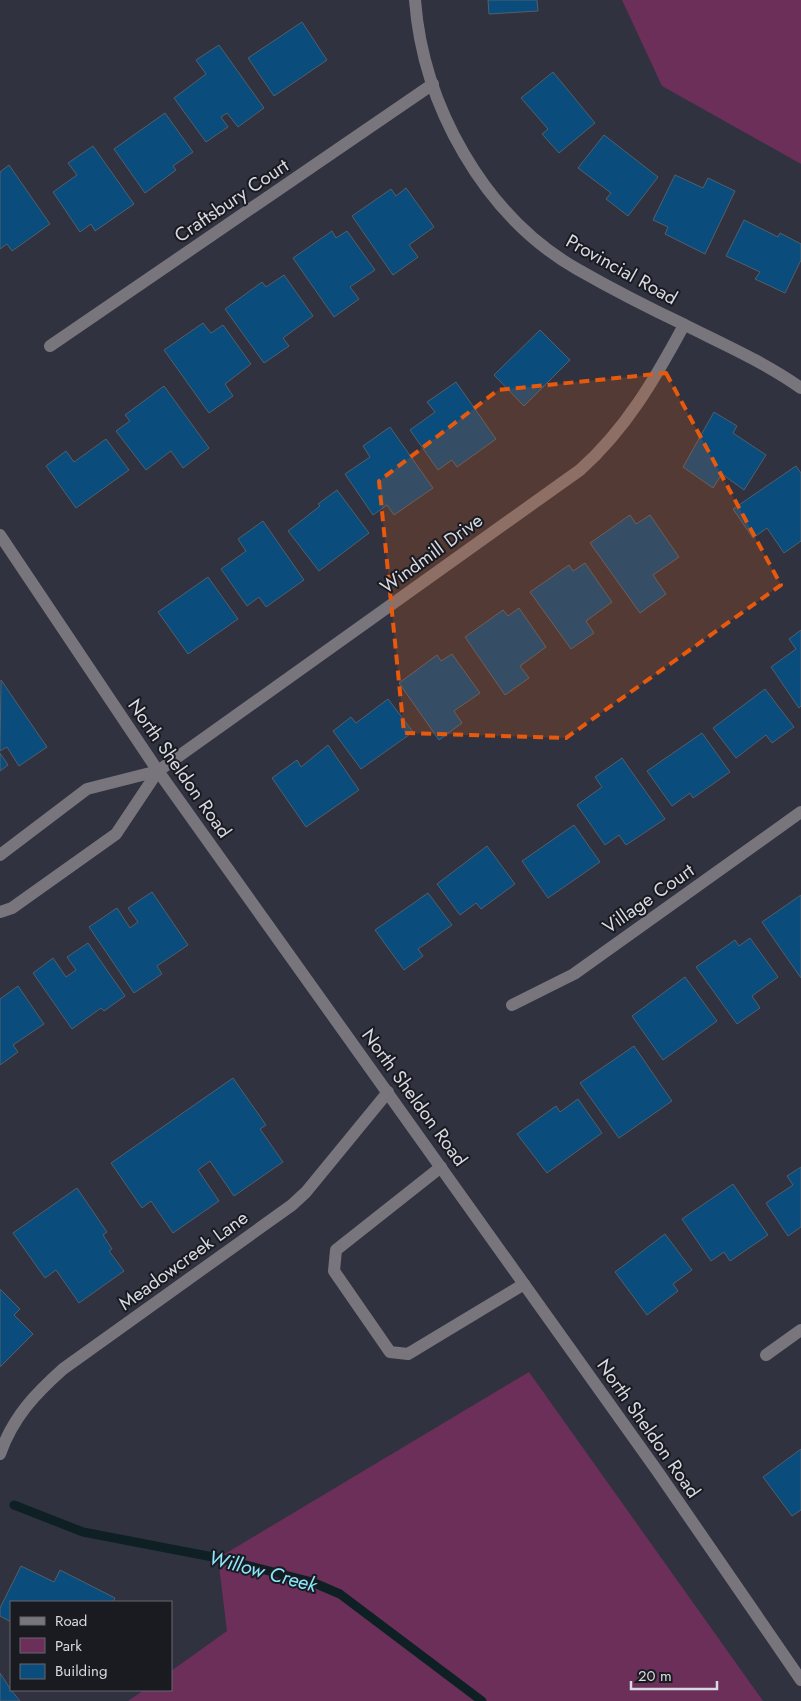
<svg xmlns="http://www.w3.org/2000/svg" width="801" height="1701" font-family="Jost,sans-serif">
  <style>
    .green { fill: #6b2f59 }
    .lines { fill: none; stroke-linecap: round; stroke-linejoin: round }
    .stream { stroke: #0e2024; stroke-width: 9 }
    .building { fill: #0a4c7c; stroke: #535f6b }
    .minor { stroke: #79757c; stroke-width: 12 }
    .marked { fill: #e8590c; fill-opacity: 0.2; stroke: #e8590c; stroke-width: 4; stroke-dasharray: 10 6; stroke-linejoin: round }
    .labels { text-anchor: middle; stroke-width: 4; stroke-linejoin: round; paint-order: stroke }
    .street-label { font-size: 19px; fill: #d8dae3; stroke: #1a1b21 }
    .water-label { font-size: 20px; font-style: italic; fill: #8ae7fe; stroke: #1a1b21 }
  </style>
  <rect width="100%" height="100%" fill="#303240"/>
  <g class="green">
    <polygon points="622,0 801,0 801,164 662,86"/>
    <polygon points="529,1372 763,1701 128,1701 144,1690 171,1690 171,1671 227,1631 218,1558"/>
  </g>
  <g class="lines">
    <polyline class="stream" points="14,1505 83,1532 218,1558 312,1582 340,1594 482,1701"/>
  </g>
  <g class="building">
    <polygon points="488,0 537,0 538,11 489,14"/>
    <polygon points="302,22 327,60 274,96 248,58"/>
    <polygon points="219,45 264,108 238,127 227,113 221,117 228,127 206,142 174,98 206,74 196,60"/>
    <polygon points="553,72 595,123 559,153 542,134 548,129 521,98"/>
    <polygon points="165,113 193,152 173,166 176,170 145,193 114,149"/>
    <polygon points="604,135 658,177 628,216 606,199 611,193 578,168"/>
    <polygon points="93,146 134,204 95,231 91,224 80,232 53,192 77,175 68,163"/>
    <polygon points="9,165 50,224 12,251 7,244 0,249 0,172"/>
    <polygon points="675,175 703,188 708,178 735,191 705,254 665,234 668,227 653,220"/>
    <polygon points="406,188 434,227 409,245 418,257 393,275 352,216 391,189 396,196"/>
    <polygon points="744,220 778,237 780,233 801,244 801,260 785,293 755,279 760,272 726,256"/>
    <polygon points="332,231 336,238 347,231 375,270 350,287 359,299 334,317 293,258"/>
    <polygon points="284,275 313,316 283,338 289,346 264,363 225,309 262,282 266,287"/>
    <polygon points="203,323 211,333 223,325 251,364 225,384 233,396 209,413 164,350"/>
    <polygon points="540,330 570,360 524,406 494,375"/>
    <polygon points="456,382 496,439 457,467 452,460 438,470 410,430 435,412 427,402"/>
    <polygon points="164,386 209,448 183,468 171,451 146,470 116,431 130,421 125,415"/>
    <polygon points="714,412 737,426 733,433 766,455 744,490 722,474 713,488 683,467"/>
    <polygon points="390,427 433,488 394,515 387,505 373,515 345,474 370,457 363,446"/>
    <polygon points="106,439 129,470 76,508 46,466 66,451 74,462"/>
    <polygon points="796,466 801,473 801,541 784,553 767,528 753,538 733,509"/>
    <polygon points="337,490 369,533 319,571 288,531 320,506 318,504"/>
    <polygon points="630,515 636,524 650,515 679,557 653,575 666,594 640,613 590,543"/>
    <polygon points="263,521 304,580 266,607 259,597 247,606 221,569 246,551 238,539"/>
    <polygon points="585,563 612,602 586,621 594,633 571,649 530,592 569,565 573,571"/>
    <polygon points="208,577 238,619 188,654 158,612"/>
    <polygon points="519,608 546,647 520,666 529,678 505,695 465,637 503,610 508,616"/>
    <polygon points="801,630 801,706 799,708 771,667 796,649 789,639"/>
    <polygon points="452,654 480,693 454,711 462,723 439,740 399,683 437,655 441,661"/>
    <polygon points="1,680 47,747 19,766 7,747 0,751"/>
    <polygon points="765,689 794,727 772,743 766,735 736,758 713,728"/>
    <polygon points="388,699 413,732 361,769 333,731 351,717 356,723"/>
    <polygon points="702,733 730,772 693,798 690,793 672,806 647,771"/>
    <polygon points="328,745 359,790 306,827 272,778 297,760 301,767"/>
    <polygon points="0,753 8,765 0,771"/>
    <polygon points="622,758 665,819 626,845 619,835 605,845 577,805 602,787 595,777"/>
    <polygon points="574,825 600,862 548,898 522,861"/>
    <polygon points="487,846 515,884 481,909 476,903 460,915 437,884"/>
    <polygon points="152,892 188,945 157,966 162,974 134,993 89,927 117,908 130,928 138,922 128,908"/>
    <polygon points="428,893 452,925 418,949 423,956 404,970 375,930"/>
    <polygon points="801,895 801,978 762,922"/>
    <polygon points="750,938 778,977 752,996 760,1008 737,1024 696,967 735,940 739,946"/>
    <polygon points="88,943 125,996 104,1011 101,1008 72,1029 33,973 53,958 66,977 76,970 67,957"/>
    <polygon points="685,977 717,1021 663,1060 632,1016"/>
    <polygon points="18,986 44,1024 13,1045 18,1052 0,1065 0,999"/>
    <polygon points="634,1046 672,1101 619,1138 580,1083"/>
    <polygon points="233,1078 266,1125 260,1129 283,1162 234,1196 210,1161 198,1170 219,1201 173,1233 151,1201 142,1208 111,1163"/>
    <polygon points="578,1099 602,1133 547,1173 517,1134 556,1106 560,1112"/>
    <polygon points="801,1167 801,1227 788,1236 766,1203 793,1185 787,1176"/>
    <polygon points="733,1184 768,1235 730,1261 724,1252 711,1261 682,1219"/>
    <polygon points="77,1188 107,1232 103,1235 112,1249 109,1251 124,1271 79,1303 56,1270 45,1278 13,1233"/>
    <polygon points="665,1234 692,1270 673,1284 678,1291 647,1315 615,1272"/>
    <polygon points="0,1289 20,1309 14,1315 33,1334 0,1367"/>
    <polygon points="801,1449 801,1510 792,1516 763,1477"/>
    <polygon points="21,1566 54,1582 60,1570 115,1598 113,1602 11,1602 11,1622 0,1616 0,1608"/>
    <polygon points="0,1673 11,1690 20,1701 0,1701"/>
  </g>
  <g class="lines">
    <g class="minor">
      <path d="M415 0C423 105 484 216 577 269 612 289 649 308 685 325 725 345 764 362 801 388"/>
      <polyline points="50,346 433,84"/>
      <polyline points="0,535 158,771 658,1472 801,1680"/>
      <polyline points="0,855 87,789 158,771"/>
      <path d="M0 912 12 908 116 834 158 771 580 470C626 429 655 379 684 325"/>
      <polyline points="512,1005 574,974 801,812"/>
      <polyline points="441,1167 336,1250 334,1271 390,1352 408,1354 524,1284"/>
      <polyline points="766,1355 801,1330"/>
      <path d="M0 1454C13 1417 35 1394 63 1369L292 1205 306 1192 388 1092"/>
    </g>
  </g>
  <path class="marked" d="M666 373 781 585 566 738 404 733 379 481 498 390Z"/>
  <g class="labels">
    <g class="street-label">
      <text transform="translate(231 200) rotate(-34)" y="7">Craftsbury Court</text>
      <text transform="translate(622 269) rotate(29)" y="7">Provincial Road</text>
      <text transform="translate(431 553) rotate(-36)" y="7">Windmill Drive</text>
      <text transform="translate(180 768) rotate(55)" y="7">North Sheldon Road</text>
      <text transform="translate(648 898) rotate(-35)" y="7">Village Court</text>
      <text transform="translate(415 1097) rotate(54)" y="7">North Sheldon Road</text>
      <text transform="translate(183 1260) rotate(-36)" y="7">Meadowcreek Lane</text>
      <text transform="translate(649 1428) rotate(55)" y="7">North Sheldon Road</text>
    </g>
    <g class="water-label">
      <text transform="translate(263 1571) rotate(15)" y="7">Willow Creek</text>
    </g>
  </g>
  <rect x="10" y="1601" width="162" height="90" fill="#1a1b21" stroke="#66676f"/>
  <rect x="20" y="1617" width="25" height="8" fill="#79757c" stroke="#66676f"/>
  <text x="55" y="1626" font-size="15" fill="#d8dae3">Road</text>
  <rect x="20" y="1638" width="25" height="15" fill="#6b2f59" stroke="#66676f"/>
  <text x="55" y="1651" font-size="15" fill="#d8dae3">Park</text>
  <rect x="20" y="1664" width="25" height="15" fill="#0a4c7c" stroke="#66676f"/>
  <text x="55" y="1676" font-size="15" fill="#d8dae3">Building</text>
  <path d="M631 1681v8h86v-8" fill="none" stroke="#d8dae3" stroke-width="2.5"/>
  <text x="638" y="1681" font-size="15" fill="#d8dae3" stroke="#1a1b21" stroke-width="4" paint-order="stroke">20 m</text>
</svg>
